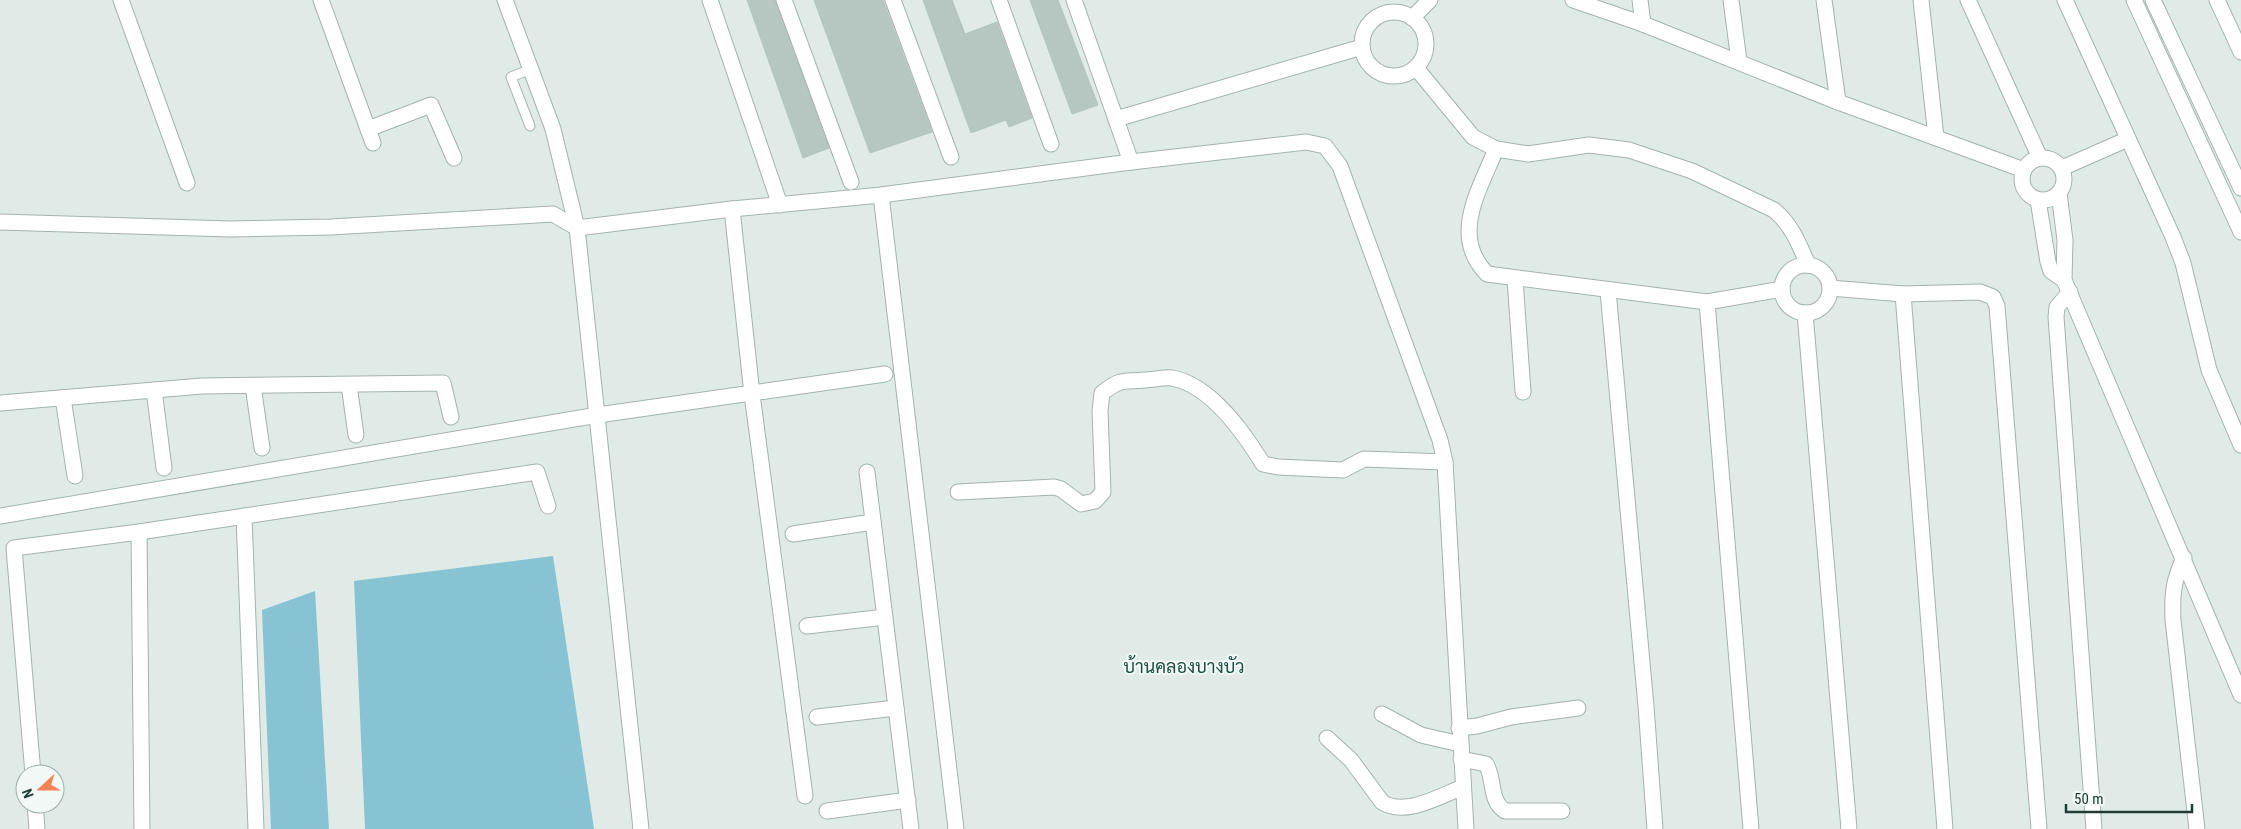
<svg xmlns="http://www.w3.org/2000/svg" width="2241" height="829" font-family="'Roboto Condensed',Sarabun,sans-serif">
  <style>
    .water { fill: #87c3d2 }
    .building { fill: #b6c6c0; stroke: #b3c5be }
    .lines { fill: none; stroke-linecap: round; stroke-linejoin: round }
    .lane-casing { stroke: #a3b3ae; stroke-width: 11 }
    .street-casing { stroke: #a3b3ae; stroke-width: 17 }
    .lane { stroke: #fff; stroke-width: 9 }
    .street { stroke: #fff; stroke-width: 15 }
    .labels { text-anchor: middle; stroke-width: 4; stroke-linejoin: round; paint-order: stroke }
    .quarter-label { font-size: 18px; fill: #1c4e44; stroke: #f1f8f5 }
  </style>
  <rect width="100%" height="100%" fill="#e0ebe7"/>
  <g class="water">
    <polygon points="553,556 594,829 365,829 354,581"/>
    <polygon points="315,591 329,829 271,829 262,610"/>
  </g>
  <g class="building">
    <polygon points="747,0 775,0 829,148 803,158"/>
    <polygon points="814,0 883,0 932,132 870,153"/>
    <polygon points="923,0 952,0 965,34 997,22 1032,118 1009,127 1006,120 971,133"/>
    <polygon points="1030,0 1058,0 1098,105 1072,114"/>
  </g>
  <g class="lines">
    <defs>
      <polyline id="lane" points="530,126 511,77 531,69"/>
      <g id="street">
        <polyline points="121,0 187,183"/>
        <polyline points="321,0 373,143"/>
        <polyline points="505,0 553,129 577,228 641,829"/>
        <polyline points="710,0 780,205"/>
        <polyline points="784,0 851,182"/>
        <polyline points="893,0 951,157"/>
        <polyline points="999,0 1051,144"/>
        <polyline points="1074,0 1131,162"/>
        <polyline points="1573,0 1643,24 1838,102 2024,170"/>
        <polyline points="1640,0 1643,24"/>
        <polyline points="1731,0 1739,61"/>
        <polyline points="1824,0 1838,102"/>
        <polyline points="1921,0 1936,137"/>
        <polyline points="1968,0 2040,158"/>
        <polyline points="2065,0 2173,237 2183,263 2209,370 2241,445"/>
        <polyline points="2134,0 2241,232"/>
        <polyline points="2153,0 2241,188"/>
        <polyline points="2217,0 2241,52"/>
        <circle cx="1394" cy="44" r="32"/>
        <polyline points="1412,18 1430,0"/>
        <path d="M1416 68 1473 137 1496 149 1528 154 1589 145 1629 150 1692 171 1774 210C1792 225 1799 244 1808 265"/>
        <polyline points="1116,119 1362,47"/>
        <polyline points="368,129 431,105 454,158"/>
        <path d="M1496 149C1479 191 1450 236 1487 274L1707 302 1782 289"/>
        <circle cx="2043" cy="179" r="21"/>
        <polyline points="2062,168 2128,139"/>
        <polyline points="2059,193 2065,240 2064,280 2241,695"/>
        <polyline points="881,195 956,829"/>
        <polyline points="2038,200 2048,262 2051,271 2064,280"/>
        <polyline points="732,209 752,394 805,796"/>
        <polyline points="0,222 230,229 331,227 553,214 577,228 732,209 881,195 1131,162 1306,142 1325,146 1340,166 1440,440 1445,462 1466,829"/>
        <circle cx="1806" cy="289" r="24"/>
        <polyline points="1515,279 1523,392"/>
        <polyline points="1830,288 1903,294 1980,292 1993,297 1997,306 2039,829"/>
        <polyline points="1608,291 1646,706 1655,829"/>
        <polyline points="2070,292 2057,307 2056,317 2094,829"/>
        <polyline points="1903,294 1945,829"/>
        <polyline points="1707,302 1751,829"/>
        <polyline points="1805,313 1849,829"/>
        <polyline points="349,385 356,435"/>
        <polyline points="253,386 262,448"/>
        <polyline points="154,390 164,468"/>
        <polyline points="63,398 75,476"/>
        <polyline points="0,403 202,386 443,383 451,417"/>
        <polyline points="867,472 911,829"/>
        <path d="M958 492 1054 487 1061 489 1081 504 1095 501 1103 492 1100 411 1102 393C1122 378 1121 382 1145 380 1153 380 1164 377 1172 378 1211 385 1244 433 1263 464L1278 467 1343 470 1364 459 1445 462"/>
        <polyline points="0,516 598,415 885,374"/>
        <polyline points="244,516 256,829"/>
        <polyline points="139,532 142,829"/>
        <polyline points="793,534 873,522"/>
        <path d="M2184 558C2173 581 2172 595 2173 620L2197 829"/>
        <polyline points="807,626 885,617"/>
        <polyline points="1382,714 1421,735 1460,744"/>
        <polyline points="817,717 896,708"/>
        <polyline points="1459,728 1477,726 1511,717 1578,708"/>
        <path d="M1327 738 1351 760 1382 802C1405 817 1440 796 1463 787"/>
        <path d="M1461 759 1486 764C1495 779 1489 801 1505 811H1562"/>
        <polyline points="33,774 14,548 139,532 537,472 548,506"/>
        <polyline points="35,804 37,829"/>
        <polyline points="827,811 908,800"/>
      </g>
    </defs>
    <use href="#lane" class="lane-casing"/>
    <use href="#street" class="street-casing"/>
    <use href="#lane" class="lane"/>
    <use href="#street" class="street"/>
  </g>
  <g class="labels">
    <g class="quarter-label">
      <text x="1184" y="673">บ้านคลองบางบัว</text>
    </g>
  </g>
  <g transform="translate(40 789) rotate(249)"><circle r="24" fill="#f1f8f5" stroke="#9eada9"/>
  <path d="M0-4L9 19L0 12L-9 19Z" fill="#f48356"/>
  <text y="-8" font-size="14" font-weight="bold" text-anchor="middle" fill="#213c36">N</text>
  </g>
  <path d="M2066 804v8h126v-8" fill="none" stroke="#213c36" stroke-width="2.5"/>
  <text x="2074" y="804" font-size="15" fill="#213c36" stroke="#f1f8f5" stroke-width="4" paint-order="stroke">50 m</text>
</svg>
